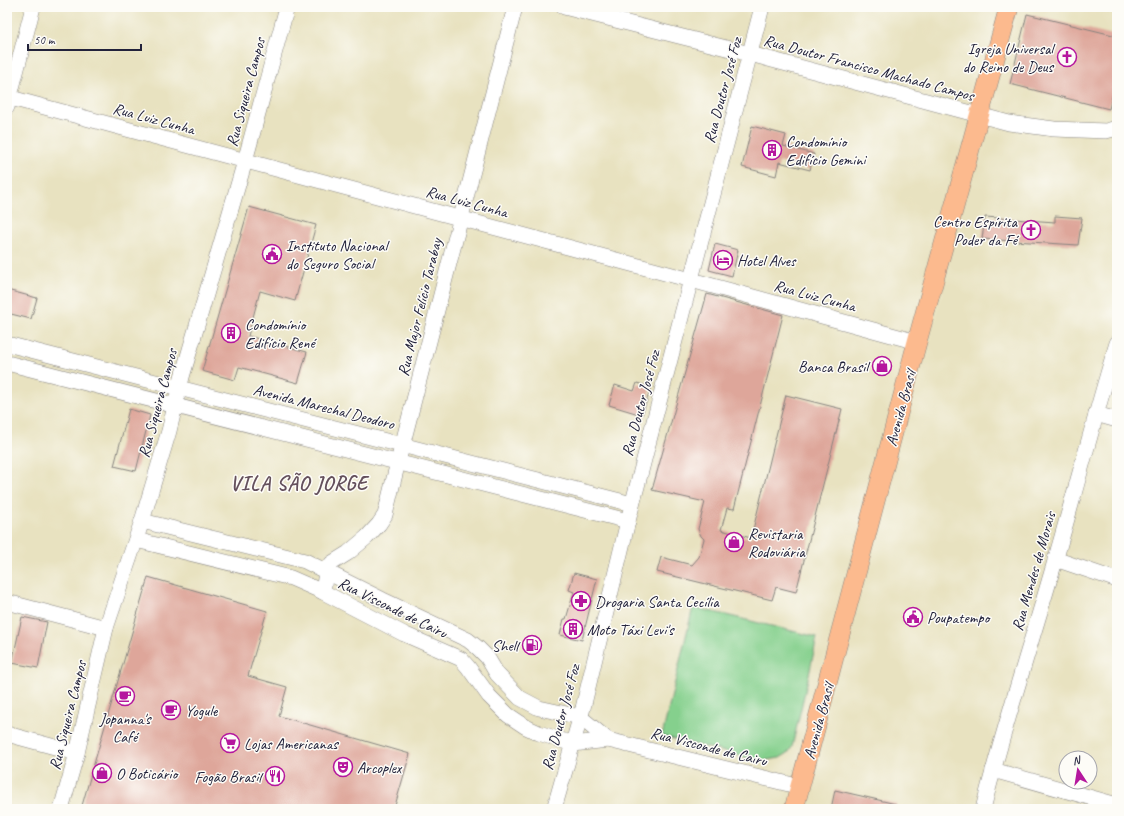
<svg xmlns="http://www.w3.org/2000/svg" width="1124" height="816" font-family="Caveat,sans-serif">
  <style>
    .green { fill: #85d08d; stroke: #547964 }
    .building { fill: #dea69a }
    .lines { fill: none; stroke-linecap: round; stroke-linejoin: round }
    .minor-casing { stroke: #85827e; stroke-width: 16 }
    .major-casing { stroke: #85827e; stroke-width: 20 }
    .minor { stroke: #fff; stroke-width: 15 }
    .major { stroke: #fcba8e; stroke-width: 19 }
    .labels { text-anchor: middle; stroke-width: 3; stroke-linejoin: round; paint-order: stroke }
    .poi-label { font-size: 16px; fill: #22223b; stroke: #fdfcf7; text-anchor: start }
    .street-label { font-size: 16px; fill: #22223b; stroke: #fdfcf7 }
    .district-label { font-size: 20px; font-weight: bold; letter-spacing: 1px; fill: #64505c; stroke: #fdfcf7 }
  </style>
  <rect width="100%" height="100%" fill="#fdfcf7"/>
  <filter id="ink" filterUnits="userSpaceOnUse"><feTurbulence type="fractalNoise" baseFrequency=".025" numOctaves="2"/><feDisplacementMap in="SourceGraphic" scale="8" xChannelSelector="R" yChannelSelector="G"/><feConvolveMatrix kernelMatrix="1 2 1 2 8 2 1 2 1" color-interpolation-filters="sRGB"/></filter>
  <filter id="wash" filterUnits="userSpaceOnUse"><feTurbulence type="fractalNoise" baseFrequency=".012" numOctaves="4" result="noise"/><feDisplacementMap in="SourceGraphic" scale="16" xChannelSelector="R" yChannelSelector="G"/><feGaussianBlur stdDeviation="0.9" result="paint"/><feColorMatrix in="noise" values="0 0 0 0 0 0 0 0 0 0 0 0 0 0 0 0 0 1.4 0 .05"/><feComposite in="paint" operator="in"/></filter>
  <g filter="url(#wash)">
    <rect width="100%" height="100%" fill="#e8e2c0"/>
    <polygon class="green" points="693,607 817,637 810,670 792,747 788,753 780,758 761,761 662,736"/>
    <g id="blocks">
      <g class="building">
        <polygon points="1027,14 1117,36 1117,77 1109,109 1010,84"/>
        <polygon points="752,126 786,135 783,146 814,154 810,170 779,162 776,176 742,167"/>
        <polygon points="249,207 316,225 295,301 260,291 248,336 307,352 298,383 239,367 235,380 202,371"/>
        <polygon points="1055,216 1082,218 1078,245 982,239 985,217 1055,222"/>
        <polygon points="715,244 738,250 732,276 709,270"/>
        <polygon points="7,290 37,298 31,319 7,313"/>
        <polygon points="707,294 783,315 734,509 727,508 721,530 751,538 786,395 842,409 796,592 776,587 772,600 657,572 661,557 692,565 699,557 704,539 701,536 698,529 705,502 652,490"/>
        <polygon points="637,383 651,387 642,415 609,405 615,385 634,391"/>
        <polygon points="129,409 150,415 136,471 114,466"/>
        <polygon points="574,573 597,579 582,640 560,635 564,619 566,619 574,592 569,590"/>
        <polygon points="148,577 267,611 248,676 287,687 279,716 410,754 394,809 81,809"/>
        <polygon points="22,617 47,622 38,668 12,663"/>
        <polygon points="835,790 896,804 896,809 831,809"/>
      </g>
    </g>
  </g>
  <g filter="url(#ink)">
    <use href="#blocks" fill-opacity="0" stroke="#85827e" stroke-width="1"/>
    <g class="lines">
      <defs>
        <g id="minor">
          <polyline points="564,7 750,54 1009,123 1054,129 1106,131 1117,128"/>
          <polyline points="7,97 691,280 917,342"/>
          <polyline points="7,107 33,7"/>
          <polyline points="7,344 632,504"/>
          <polyline points="7,363 628,521"/>
          <polyline points="1096,414 1117,420"/>
          <polyline points="142,521 305,561 383,600 468,640 478,648 487,657 497,674 520,698 539,708 580,717 608,740"/>
          <polyline points="136,540 291,578 323,592 404,634 461,659 468,667 489,696 508,715 526,727 539,733 573,744 608,740 801,787"/>
          <polyline points="1055,559 1117,580"/>
          <polyline points="323,592 326,572 332,563 348,553 367,537 379,524 385,515 398,462 515,7"/>
          <polyline points="7,602 106,628"/>
          <polyline points="7,734 77,753"/>
          <polyline points="993,770 1117,805"/>
          <polyline points="61,809 77,753 106,628 142,521 169,431 182,377 245,161 287,7"/>
          <polyline points="554,809 583,708 628,521 762,7"/>
          <path d="M983 809C1004 726 1031 644 1055 561 1076 489 1095 415 1117 343"/>
        </g>
        <polyline id="major" points="794,809 917,342 1009,7"/>
      </defs>
      <use href="#minor" class="minor-casing"/>
      <use href="#major" class="major-casing"/>
      <use href="#minor" class="minor"/>
      <use href="#major" class="major"/>
    </g>
  </g>
  <defs>
    <symbol id="church-ring" viewBox="-11 -11 22 22"><circle r="9.5" fill="#fdfcf7" stroke="#b5179e" stroke-width="1.5"/><path d="M-1.2-6h2.4v3.5h3.3v2.4h-3.3V6h-2.4V-.1h-3.3v-2.4h3.3Z" fill="#b5179e"/></symbol>
    <symbol id="building-ring" viewBox="-11 -11 22 22"><circle r="9.5" fill="#fdfcf7" stroke="#b5179e" stroke-width="1.5"/><path d="M-4-6H4V6H1V3H-1V6H-4ZM-2.5-4.3h1.7v1.8h-1.7ZM.8-4.3h1.7v1.8H.8ZM-2.5-1h1.7V.8h-1.7ZM.8-1h1.7V.8H.8Z" fill="#b5179e"/></symbol>
    <symbol id="civic-ring" viewBox="-11 -11 22 22"><circle r="9.5" fill="#fdfcf7" stroke="#b5179e" stroke-width="1.5"/><path d="M-.6-6.5H3V-4.5H.6V-3L4-1V1h2V6H-6V1h2V-1L-.6-3ZM-1.2 2.5V6h2.4V2.5Z" fill="#b5179e"/></symbol>
    <symbol id="hotel-ring" viewBox="-11 -11 22 22"><circle r="9.5" fill="#fdfcf7" stroke="#b5179e" stroke-width="1.5"/><path d="M-6-4.5h1.5V1H6V5H4.5V3h-9V5H-6ZM-4 0a1.8 1.8 0 1 1 3.6 0ZM.5 0V-2.5h3Q6-2.5 6 0Z" fill="#b5179e"/></symbol>
    <symbol id="shop-ring" viewBox="-11 -11 22 22"><circle r="9.5" fill="#fdfcf7" stroke="#b5179e" stroke-width="1.5"/><path d="M-5-2.5h2.3a2.7 3.5 0 0 1 5.4 0H5L5.5 6h-11ZM-1.5-2.5h3a1.5 2.3 0 0 0-3 0Z" fill="#b5179e"/></symbol>
    <symbol id="pharmacy-ring" viewBox="-11 -11 22 22"><circle r="9.5" fill="#fdfcf7" stroke="#b5179e" stroke-width="1.5"/><path d="M-2-6h4v4h4v4h-4v4h-4v-4h-4v-4h4Z" fill="#b5179e"/></symbol>
    <symbol id="fuel-ring" viewBox="-11 -11 22 22"><circle r="9.5" fill="#fdfcf7" stroke="#b5179e" stroke-width="1.5"/><path d="M-5.5-6h7V0h2V4h1.3V-2.5L3-4.5l.8-.8L6-3V5H2.5V1h-1V6h-7ZM-4.2-4.7v3.2H.2V-4.7Z" fill="#b5179e"/></symbol>
    <symbol id="cafe-ring" viewBox="-11 -11 22 22"><circle r="9.5" fill="#fdfcf7" stroke="#b5179e" stroke-width="1.5"/><path d="M-5.5-4.5H6V0H3Q3 3.5 0 3.5H-2.5Q-5.5 3.5-5.5 0ZM3-3.2v2h1.7v-2ZM-6 4.5H4V6H-6Z" fill="#b5179e"/></symbol>
    <symbol id="supermarket-ring" viewBox="-11 -11 22 22"><circle r="9.5" fill="#fdfcf7" stroke="#b5179e" stroke-width="1.5"/><path d="M-6-5.5h2.5l.6 2H6L4.5 2H-2.5L-4.4-4H-6ZM-1.5 3.2a1.3 1.3 0 1 0 .1 0ZM3 3.2a1.3 1.3 0 1 0 .1 0Z" fill="#b5179e"/></symbol>
    <symbol id="theatre-ring" viewBox="-11 -11 22 22"><circle r="9.5" fill="#fdfcf7" stroke="#b5179e" stroke-width="1.5"/><path d="M-5-5.5Q0-4 5-5.5V0Q5 5 0 6Q-5 5-5 0ZM-3.3-2.5H-1v1.5H-3.3ZM1-2.5H3.3v1.5H1ZM-2.8 1Q0 5.5 2.8 1Z" fill="#b5179e"/></symbol>
    <symbol id="restaurant-ring" viewBox="-11 -11 22 22"><circle r="9.5" fill="#fdfcf7" stroke="#b5179e" stroke-width="1.5"/><path d="M-5-6h1v4h1v-4h1v4h1v-4h1v5L-1.5 .5V6h-2V.5L-5-1ZM5-6V6H3V1.5H1.5Q1.5-4 5-6Z" fill="#b5179e"/></symbol>
  </defs>
  <g fill-rule="evenodd">
    <use href="#church-ring" x="1056" y="46" width="22" height="22"/>
    <use href="#building-ring" x="761" y="139" width="22" height="22"/>
    <use href="#church-ring" x="1020" y="219" width="22" height="22"/>
    <use href="#civic-ring" x="261" y="243" width="22" height="22"/>
    <use href="#hotel-ring" x="712" y="249" width="22" height="22"/>
    <use href="#building-ring" x="220" y="322" width="22" height="22"/>
    <use href="#shop-ring" x="871" y="355" width="22" height="22"/>
    <use href="#shop-ring" x="723" y="531" width="22" height="22"/>
    <use href="#pharmacy-ring" x="570" y="590" width="22" height="22"/>
    <use href="#civic-ring" x="902" y="606" width="22" height="22"/>
    <use href="#building-ring" x="562" y="618" width="22" height="22"/>
    <use href="#fuel-ring" x="521" y="634" width="22" height="22"/>
    <use href="#cafe-ring" x="114" y="685" width="22" height="22"/>
    <use href="#cafe-ring" x="160" y="699" width="22" height="22"/>
    <use href="#supermarket-ring" x="219" y="732" width="22" height="22"/>
    <use href="#theatre-ring" x="332" y="756" width="22" height="22"/>
    <use href="#shop-ring" x="91" y="762" width="22" height="22"/>
    <use href="#restaurant-ring" x="264" y="765" width="22" height="22"/>
  </g>
  <g class="labels">
    <g class="poi-label">
      <text x="1053" y="54" text-anchor="end">Igreja Universal<tspan x="1053" dy="18">do Reino de Deus</tspan></text>
      <text x="786" y="147">Condomínio<tspan x="786" dy="18">Edifício Gemini</tspan></text>
      <text x="1017" y="227" text-anchor="end">Centro Espírita<tspan x="1017" dy="18">Poder da Fé</tspan></text>
      <text x="286" y="251">Instituto Nacional<tspan x="286" dy="18">do Seguro Social</tspan></text>
      <text x="737" y="266">Hotel Alves</text>
      <text x="245" y="330">Condomínio<tspan x="245" dy="18">Edifício René</tspan></text>
      <text x="868" y="372" text-anchor="end">Banca Brasil</text>
      <text x="748" y="539">Revistaria<tspan x="748" dy="18">Rodoviária</tspan></text>
      <text x="595" y="607">Drogaria Santa Cecília</text>
      <text x="927" y="623">Poupatempo</text>
      <text x="587" y="635">Moto Táxi Levi's</text>
      <text x="518" y="651" text-anchor="end">Shell</text>
      <text x="185" y="716">Yogule</text>
      <text x="125" y="724" text-anchor="middle">Jopanna's<tspan x="125" dy="18">Café</tspan></text>
      <text x="244" y="749">Lojas Americanas</text>
      <text x="357" y="773">Arcoplex</text>
      <text x="116" y="779">O Boticário</text>
      <text x="261" y="782" text-anchor="end">Fogão Brasil</text>
    </g>
    <g class="street-label">
      <text transform="translate(869 67) rotate(15)" y="6">Rua Doutor Francisco Machado Campos</text>
      <text transform="translate(722 90) rotate(-75)" y="6">Rua Doutor José Foz</text>
      <text transform="translate(245 92) rotate(-75)" y="6">Rua Siqueira Campos</text>
      <text transform="translate(154 118) rotate(15)" y="6">Rua Luiz Cunha</text>
      <text transform="translate(467 201) rotate(15)" y="6">Rua Luiz Cunha</text>
      <text transform="translate(815 295) rotate(15)" y="6">Rua Luiz Cunha</text>
      <text transform="translate(419 307) rotate(-76)" y="6">Rua Major Felício Tarabay</text>
      <text transform="translate(157 403) rotate(-75)" y="6">Rua Siqueira Campos</text>
      <text transform="translate(640 403) rotate(-75)" y="6">Rua Doutor José Foz</text>
      <text transform="translate(324 406) rotate(14)" y="6">Avenida Marechal Deodoro</text>
      <text transform="translate(900 408) rotate(-75)" y="6">Avenida Brasil</text>
      <text transform="translate(1033 571) rotate(-74)" y="6">Rua Mendes de Morais</text>
      <text transform="translate(393 607) rotate(26)" y="6">Rua Visconde de Cairu</text>
      <text transform="translate(67 715) rotate(-76)" y="6">Rua Siqueira Campos</text>
      <text transform="translate(560 717) rotate(-75)" y="6">Rua Doutor José Foz</text>
      <text transform="translate(818 721) rotate(-75)" y="6">Avenida Brasil</text>
      <text transform="translate(709 746) rotate(14)" y="6">Rua Visconde de Cairu</text>
    </g>
    <g class="district-label">
      <text x="299" y="490">VILA SÃO JORGE</text>
    </g>
  </g>
  <rect width="1124" height="816" fill="none" stroke="#fdfcf7" stroke-width="24"/>
  <g transform="translate(1078 770) rotate(348)"><circle r="19" fill="#fdfcf7" stroke="#a5a5ac"/>
  <path d="M0-3L7 15L0 10L-7 15Z" fill="#b5179e"/>
  <text y="-6" font-size="11" font-weight="bold" text-anchor="middle" fill="#22223b">N</text>
  </g>
  <path d="M28 44v6h113v-6" fill="none" stroke="#22223b" stroke-width="2"/>
  <text x="34" y="44" font-size="12" fill="#22223b" stroke="#fdfcf7" stroke-width="3" paint-order="stroke">50 m</text>
</svg>
